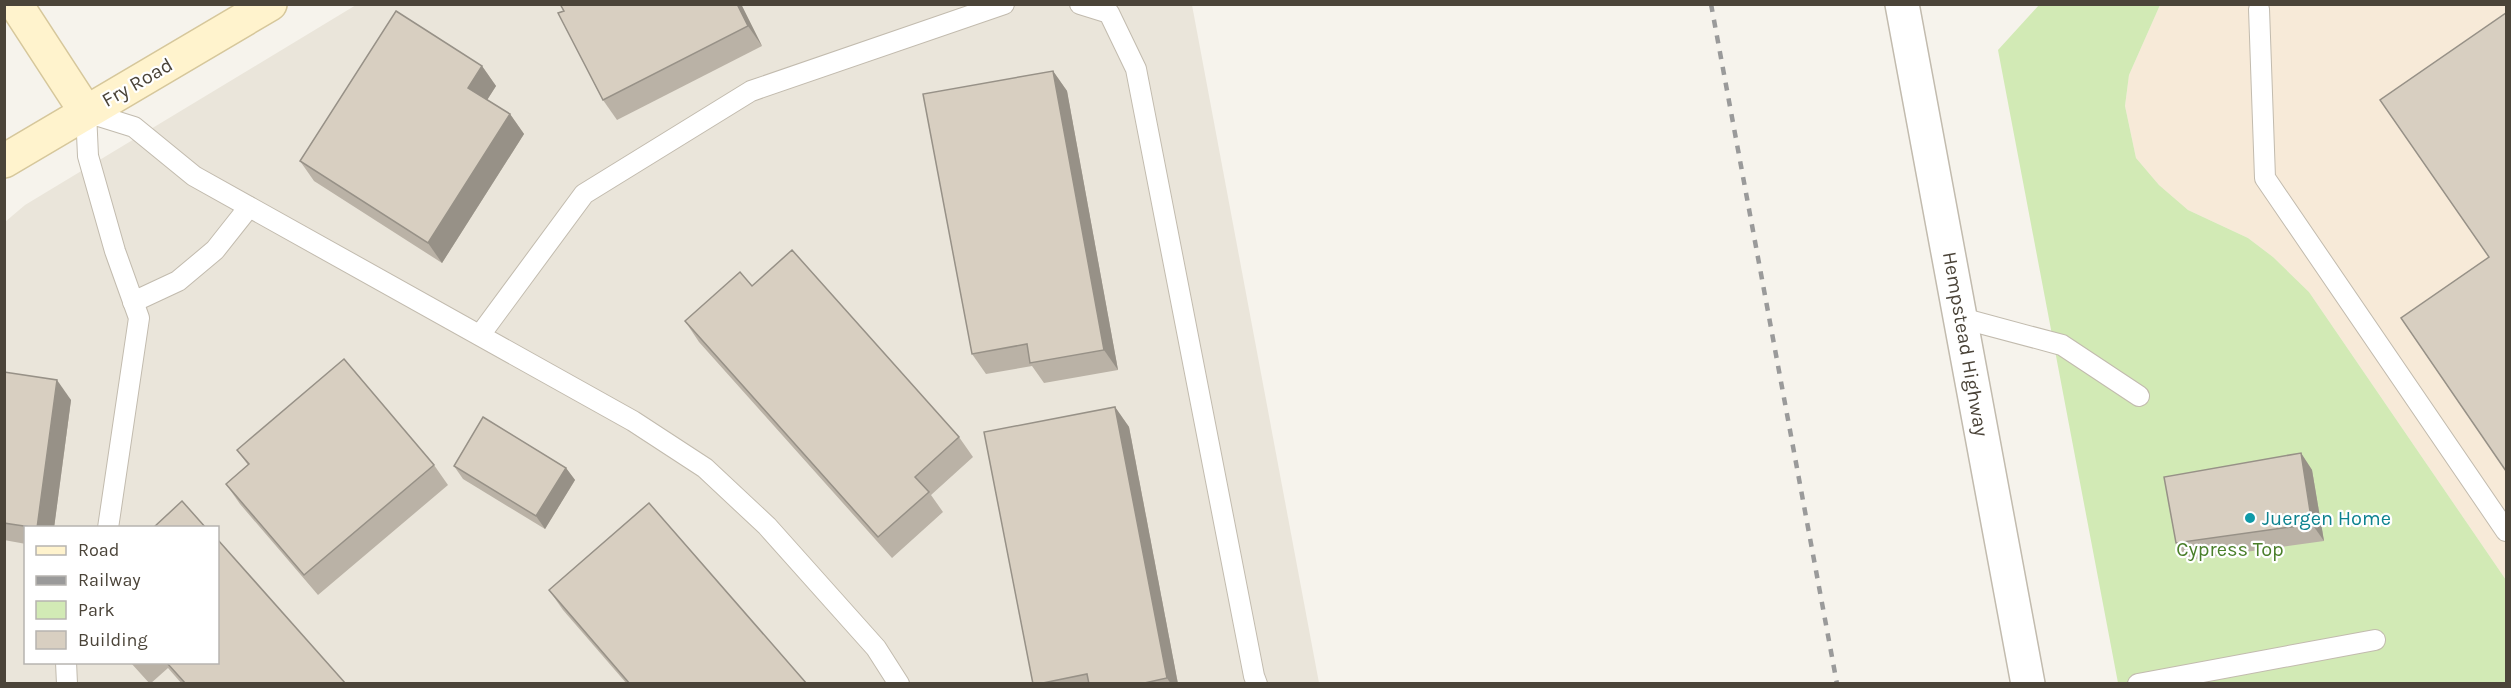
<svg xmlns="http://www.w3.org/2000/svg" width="2511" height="688" font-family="Karla,sans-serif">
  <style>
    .residential { fill: #eae5da; fill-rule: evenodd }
    .commercial { fill: #f7ead8 }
    .green { fill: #d2eab5 }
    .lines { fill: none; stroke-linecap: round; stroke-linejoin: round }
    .service-casing { stroke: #c2bbae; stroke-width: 22 }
    .tertiary-casing { stroke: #c2bbae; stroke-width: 36 }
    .secondary-casing { stroke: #d6c79b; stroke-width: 36 }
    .service { stroke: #fff; stroke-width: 20 }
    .tertiary { stroke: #fff; stroke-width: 33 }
    .secondary { stroke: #fff3cd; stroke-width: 33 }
    .rail { stroke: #9a9a9a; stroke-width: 4.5; stroke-dasharray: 8 8; stroke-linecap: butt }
    .wall { fill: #bab2a6 }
    .shaded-wall { fill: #979187 }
    .building { fill: #d8cfc1; stroke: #979187; stroke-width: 1.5 }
    .culture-dot { fill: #0f9aa8; stroke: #fff; stroke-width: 2 }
    .labels { text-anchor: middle; stroke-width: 4.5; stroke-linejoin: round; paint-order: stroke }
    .street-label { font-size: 20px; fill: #4b4439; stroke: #fff }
    .culture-label { font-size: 20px; fill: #0d838f; stroke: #fff; text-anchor: start }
    .park-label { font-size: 20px; fill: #4a7f2a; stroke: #fff }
  </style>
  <rect width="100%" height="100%" fill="#f6f3ec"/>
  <path class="residential" d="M356 5H1192L1319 683 5 684V222L25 205ZM26 528H218V662H26Z"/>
  <polygon class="commercial" points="2160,5 2506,5 2506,580 2309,292 2273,257 2248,238 2188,210 2159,185 2136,158 2125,106 2129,75"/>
  <polygon class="green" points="2039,5 2160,5 2129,75 2125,106 2136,158 2159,185 2188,210 2248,238 2273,257 2309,292 2506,580 2506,683 2118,683 1998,50"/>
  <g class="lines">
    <defs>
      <g id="service">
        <polyline points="1080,4 1109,13 1136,69 1254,676 1257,684"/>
        <polyline points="2259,9 2265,178 2506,531"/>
        <polyline points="133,302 178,281 215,250 249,207"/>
        <polyline points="1961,318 2062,345 2139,396"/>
        <polyline points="480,335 584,194 751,91 1004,4"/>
        <polyline points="108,528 139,318 115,251 88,156 86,112 134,127 194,176 633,421 705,468 767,526 876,648 899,684"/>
        <polyline points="66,662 67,684"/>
        <polyline points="2138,684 2375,640"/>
      </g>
      <polyline id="tertiary" points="1902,4 2028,684"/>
      <g id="secondary">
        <polyline points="19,9 86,112"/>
        <polyline points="4,161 270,4"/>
      </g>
    </defs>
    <use href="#service" class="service-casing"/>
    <use href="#tertiary" class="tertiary-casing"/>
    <use href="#secondary" class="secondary-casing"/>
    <use href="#service" class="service"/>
    <use href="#tertiary" class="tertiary"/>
    <use href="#secondary" class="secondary"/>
    <polyline class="rail" points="1711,4 1837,684"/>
  </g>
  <g class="wall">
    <polygon points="560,4 741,4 762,46 617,120 603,100"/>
    <polygon points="482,66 496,86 487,100 510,114 524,134 442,263 314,181 300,161"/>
    <polygon points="1053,71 1067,91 1118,370 1044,383 1032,366 986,374 972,354"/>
    <polygon points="752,286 959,437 973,457 931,495 943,512 892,558 699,342 685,321"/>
    <polygon points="4,372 71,400 54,528 26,528 26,544 4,540"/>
    <polygon points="1115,407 1129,427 1178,684 1033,684"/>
    <polygon points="237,450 434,465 448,485 318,595 240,504 226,484 248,465"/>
    <polygon points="2301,453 2312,470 2324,541 2188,560 2176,543"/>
    <polygon points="454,466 566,468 575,480 545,529 463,479"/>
    <polygon points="549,590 807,684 627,684 563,610"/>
    <polygon points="131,663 218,663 346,684 182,684 168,668 150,684"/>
  </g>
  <g class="shaded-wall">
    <polygon points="737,4 741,4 762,46 748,26"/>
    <polygon points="482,66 496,86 482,108 468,88"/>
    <polygon points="1053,71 1067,91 1118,370 1104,350"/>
    <polygon points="510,114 524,134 442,263 428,243"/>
    <polygon points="57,380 71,400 54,528 37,528"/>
    <polygon points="1115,407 1129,427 1178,684 1171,684 1167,678"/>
    <polygon points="2301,453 2312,470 2324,541 2312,524"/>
    <polygon points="566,468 575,480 545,529 536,516"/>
  </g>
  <g class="building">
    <polygon points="560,4 737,4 748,26 603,100 558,13 564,11"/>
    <polygon points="396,11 482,66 468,88 510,114 428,243 300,161"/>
    <polygon points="2506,13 2506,471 2401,318 2489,257 2380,100"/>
    <polygon points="1053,71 1104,350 1030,363 1027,344 972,354 923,94"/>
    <polygon points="792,250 959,437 915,477 929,492 878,537 685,321 740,272 752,286"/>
    <polygon points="344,359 434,465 304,575 226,484 249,464 237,450"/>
    <polygon points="4,372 57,380 37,528 4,523"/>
    <polygon points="1115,407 1167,678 1140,684 1089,684 1087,674 1038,684 1033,684 984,432"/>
    <polygon points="483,417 566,468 536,516 454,466"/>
    <polygon points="2301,453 2312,524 2176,543 2164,477"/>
    <polygon points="182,501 206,528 153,528"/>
    <polygon points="649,503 807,684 630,684 549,590"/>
    <polygon points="218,540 346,684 186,684 167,663 218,663"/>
  </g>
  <circle class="culture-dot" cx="2250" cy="518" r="6"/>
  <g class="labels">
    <g class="street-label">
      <text transform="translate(137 82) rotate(-30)" y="7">Fry Road</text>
      <text transform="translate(1966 344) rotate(80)" y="7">Hempstead Highway</text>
    </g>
    <g class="culture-label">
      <text x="2262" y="525">Juergen Home</text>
    </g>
    <g class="park-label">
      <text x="2230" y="556">Cypress Top</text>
    </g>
  </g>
  <rect width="2511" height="688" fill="none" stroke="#4b4439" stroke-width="12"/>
  <rect x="24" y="526" width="195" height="138" fill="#ffffff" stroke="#b7b4b0" stroke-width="1.5"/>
  <rect x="36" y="546" width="30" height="9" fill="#fff3cd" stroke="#b7b4b0" stroke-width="1.5"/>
  <text x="78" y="556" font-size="18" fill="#4b4439">Road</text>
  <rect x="36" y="576" width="30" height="9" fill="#9a9a9a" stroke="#b7b4b0" stroke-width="1.5"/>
  <text x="78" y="586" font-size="18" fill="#4b4439">Railway</text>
  <rect x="36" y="601" width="30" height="18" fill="#d2eab5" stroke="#b7b4b0" stroke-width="1.5"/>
  <text x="78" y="616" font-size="18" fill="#4b4439">Park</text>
  <rect x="36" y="631" width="30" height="18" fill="#d8cfc1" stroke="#b7b4b0" stroke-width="1.5"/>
  <text x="78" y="646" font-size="18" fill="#4b4439">Building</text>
</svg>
